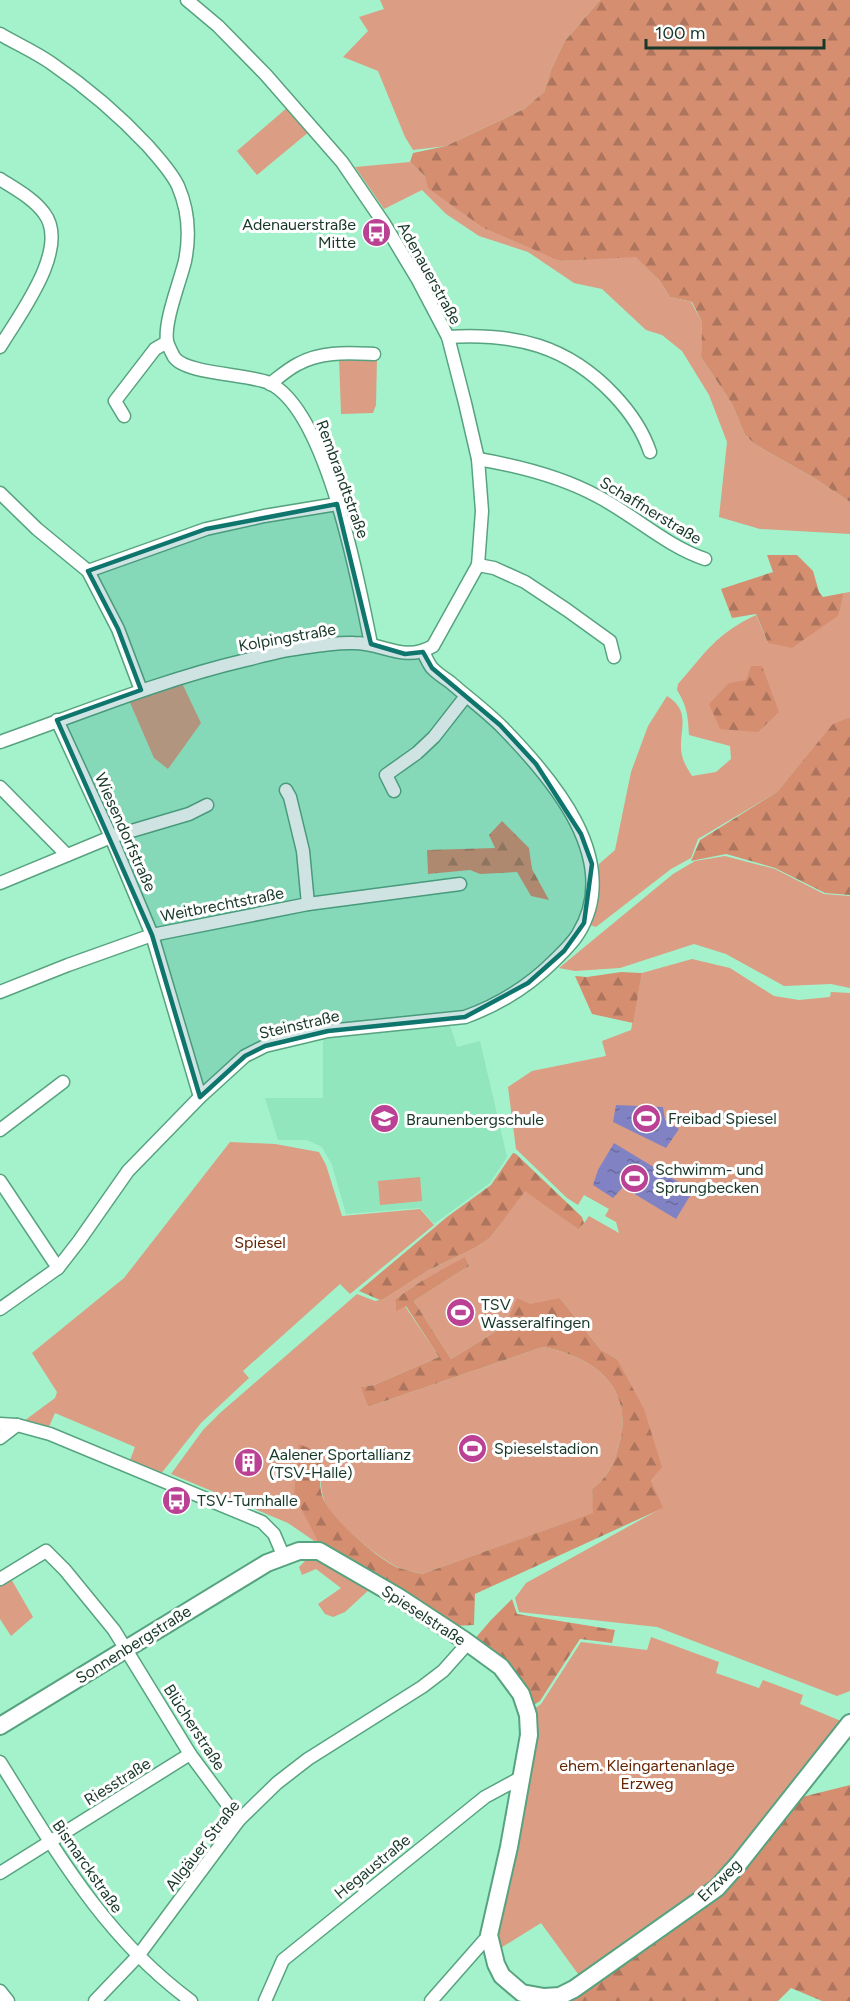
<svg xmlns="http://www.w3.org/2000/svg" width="850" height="2001" font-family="Figtree,sans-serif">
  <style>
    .built { fill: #91e6bd }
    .green { fill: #db9d84 }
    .forest { fill: url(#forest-firs) }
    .water { fill: url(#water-ripples) }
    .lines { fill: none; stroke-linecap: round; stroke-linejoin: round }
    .street-casing { stroke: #57a380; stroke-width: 15 }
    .secondary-casing { stroke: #57a380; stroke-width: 20 }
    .street { stroke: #fff; stroke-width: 12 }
    .secondary { stroke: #fff; stroke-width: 16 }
    .marked { fill: #0f766e; fill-opacity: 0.2; stroke: #0f766e; stroke-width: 4.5; stroke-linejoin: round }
    .labels { text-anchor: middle; stroke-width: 6; stroke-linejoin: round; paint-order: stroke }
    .poi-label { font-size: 16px; fill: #183829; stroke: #fff; text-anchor: start }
    .street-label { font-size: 16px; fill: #183829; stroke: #fff }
    .park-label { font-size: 16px; fill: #662504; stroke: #fff }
  </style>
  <defs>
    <pattern id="forest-firs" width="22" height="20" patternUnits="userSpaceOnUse" patternTransform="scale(1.5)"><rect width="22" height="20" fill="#d68e71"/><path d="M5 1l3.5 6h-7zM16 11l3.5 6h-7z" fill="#ad755d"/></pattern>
    <pattern id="water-ripples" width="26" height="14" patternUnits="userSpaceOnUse" patternTransform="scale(1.5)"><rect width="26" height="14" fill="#8182c3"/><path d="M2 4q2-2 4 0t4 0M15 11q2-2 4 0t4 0" fill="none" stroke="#696b9e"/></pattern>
  </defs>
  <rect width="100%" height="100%" fill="#a4f2cb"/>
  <polygon class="built" points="449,1022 457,1047 480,1041 507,1157 490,1183 434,1224 420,1208 346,1214 332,1165 322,1147 307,1140 278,1140 265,1098 323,1098 323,1035"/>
  <g class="green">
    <polygon points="380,0 600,0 564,42 551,70 544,92 524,109 446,146 413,150 405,137 378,71 343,57 368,31 359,17 384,9"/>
    <polygon points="288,107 310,131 257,175 237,151"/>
    <polygon points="410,162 425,176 560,261 636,256 659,280 670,297 691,302 702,322 701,357 732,404 745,435 756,445 814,478 850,502 850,534 760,529 719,517 727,442 709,395 682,351 662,335 646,330 602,289 574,283 528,252 479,236 446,214 422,190 384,209 355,167"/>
    <polygon points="339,357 377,358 376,405 373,413 341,414"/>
    <path d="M850 592V717L833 725 777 792 698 839 691 858 671 869 596 927 590 925 596 900 599 864 615 850 631 772 648 726 667 696C695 713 675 735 683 759 685 765 689 771 692 776L716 772 731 759 730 746 689 735C688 715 687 706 677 690L678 684C706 652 716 634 756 615L768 643 839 615 844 593Z"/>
    <polygon points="181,681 201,723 168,769 154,758 128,698"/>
    <polygon points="725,856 775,869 824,894 850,896 850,988 831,984 784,986 726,954 694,944 620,968 575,971 559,968 673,874 695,861"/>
    <path d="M692 959 730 968 774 996 799 1000 830 997 831 992 850 993V1691L837 1696 657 1627 519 1612 515 1598 526 1583 662 1508 651 1480 617 1359 601 1350 560 1298 506 1325 451 1359 414 1301 469 1266 465 1258 423 1280 395 1299 396 1310 405 1306 439 1357 374 1385 362 1387 368 1407 543 1347C591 1356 631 1384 621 1437 618 1448 615 1463 608 1472 604 1479 598 1484 592 1489L594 1513 422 1574C413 1571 402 1570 395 1566 376 1555 331 1521 324 1500 319 1484 320 1470 323 1454L299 1445 320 1545 288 1523 171 1474 203 1430 220 1413 357 1294 375 1301 384 1299 429 1270 475 1248 490 1238 525 1190 579 1230 589 1216 619 1233 616 1222 605 1216 609 1209 584 1195 578 1205 567 1198 516 1149 508 1087 532 1071 606 1056 602 1041 631 1030 642 973Z"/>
    <polygon points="230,1142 275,1144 319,1152 326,1165 342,1216 420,1209 434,1225 350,1294 340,1284 243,1371 249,1378 201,1423 160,1475 129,1463 135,1447 55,1413 48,1429 24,1421 55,1398 57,1392 32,1353 124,1278"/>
    <polygon points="420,1177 422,1201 380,1205 378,1181"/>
    <polygon points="305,1561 324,1561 372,1587 345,1612 333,1617 325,1614 318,1604 341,1588 316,1569 302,1575 299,1567"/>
    <polygon points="10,1577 33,1617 11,1636 0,1619 0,1583"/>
    <polygon points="651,1637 719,1662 716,1673 759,1688 763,1680 803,1695 800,1704 841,1721 714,1884 581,1978 541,1923 499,1949 498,1906 531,1711 541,1704 581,1642 647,1650"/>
  </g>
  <g class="forest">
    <polygon points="600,0 850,0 850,502 814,478 756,445 745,435 732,404 701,357 702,322 692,302 670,297 659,280 636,257 560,261 482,227 428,188 425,176 410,162 413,153 446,146 524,109 544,92 551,70 564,42"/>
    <polygon points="767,555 797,555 813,571 819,592 823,597 844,593 839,615 792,648 768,643 756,614 732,618 721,589 773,572"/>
    <polygon points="751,666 762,666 779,712 758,732 720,729 709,704 729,683 746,680"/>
    <polygon points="850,717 850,895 825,893 775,868 726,854 691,861 700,840 777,792 833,724"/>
    <polygon points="502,821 529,848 532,869 549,900 531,896 517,872 480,874 470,870 428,874 427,850 495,848 489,835"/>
    <polygon points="621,972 642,973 633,1023 592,1014 575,976 587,977"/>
    <polygon points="513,1153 516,1154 582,1217 584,1223 579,1230 525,1191 490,1238 475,1248 429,1270 384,1299 380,1300 359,1291 447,1217 491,1185"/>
    <path d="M465 1257 469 1266 414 1301 451 1359 506 1325 517 1298 530 1304 560 1298 601 1350 617 1359 644 1409 662 1467 651 1480 663 1508 475 1594 474 1625 454 1626 320 1545 294 1495 299 1444 323 1454C320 1470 317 1490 326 1504 336 1522 380 1561 399 1568 406 1570 414 1572 422 1574L593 1513 592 1489C598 1484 604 1479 608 1472 615 1463 618 1448 621 1437 631 1384 591 1356 543 1347L368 1407 361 1387 374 1385 439 1357 406 1306 396 1311 395 1299 423 1280Z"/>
    <polygon points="512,1599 517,1614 615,1630 612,1643 580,1639 540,1701 531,1707 473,1641 491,1620"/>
    <polygon points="850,1785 850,2001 822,2001 791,1988 778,2001 568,2001 691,1914 798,1798"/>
  </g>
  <g class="water">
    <polygon points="616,1105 663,1107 665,1120 679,1129 666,1148 613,1122"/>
    <polygon points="614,1143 693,1191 676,1219 623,1187 613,1198 593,1185 598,1170"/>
  </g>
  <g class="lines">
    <defs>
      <g id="street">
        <path d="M0 34C17 44 35 52 51 63 86 87 119 115 148 146 158 158 171 171 178 186 188 209 190 236 185 261 180 282 164 321 167 341 168 346 172 353 174 357 185 374 248 374 269 383 327 410 359 585 371 644"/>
        <path d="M0 179C15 189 33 198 44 213 71 248 19 315 0 347"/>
        <path d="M448 337C515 333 567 345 614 395 630 412 643 431 650 452"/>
        <path d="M270 384C279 377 288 369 298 364 321 351 348 353 374 354"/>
        <polyline points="124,416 115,401 155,349 167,342"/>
        <path d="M478 459C519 466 560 476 597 496 634 515 666 546 705 559"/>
        <polyline points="0,493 37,529 88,571 118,629 141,690"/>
        <polyline points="478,565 494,568 525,582 567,610 610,641 614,657"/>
        <polyline points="88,571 206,529 264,516 337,504"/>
        <polyline points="57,720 111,837 152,935 200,1097"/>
        <path d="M0 742C82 713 161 680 246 660 262 656 279 651 295 649 314 646 335 642 354 643 384 643 404 663 433 646L478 565 482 511 478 459 465 403 448 337 418 280 385 225 342 162 266 75 218 26 187 0"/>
        <polyline points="0,787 67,855"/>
        <polyline points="286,790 290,797 303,851 308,904"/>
        <polyline points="394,791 386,775 417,753 434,737 466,696"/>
        <polyline points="0,883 111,837 189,814 207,805"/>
        <polyline points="0,992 68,965 152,935 308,904 460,884"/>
        <polyline points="0,1130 63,1082"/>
        <polyline points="0,1181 58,1268"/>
        <path d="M0 1309 58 1268 79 1241 128 1171 200 1097 245 1056 265 1046 328 1031 465 1017C498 1005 529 986 554 961 562 953 572 944 578 934 624 860 551 777 502 727 486 711 467 697 450 682 444 678 437 673 432 668 428 663 426 657 423 652"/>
        <polyline points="0,1424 17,1425 50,1434 262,1522 274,1534 283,1555"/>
        <polyline points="0,1438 17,1425"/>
        <polyline points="0,1579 46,1551 65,1570 114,1630 190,1754 239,1820"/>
        <path d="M0 1762C56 1851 104 1937 191 2001"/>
        <polyline points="0,1873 190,1754"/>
        <polyline points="0,1991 8,2001"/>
        <polyline points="95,2001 138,1956 239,1820 277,1783 308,1759 422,1687 443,1671 468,1643"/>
        <polyline points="265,2001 283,1960 485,1797 522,1777"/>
        <polyline points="431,2001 489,1935"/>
      </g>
      <polyline id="secondary" points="0,1726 267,1563 299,1551 319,1551 400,1598 464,1640 501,1667 521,1694 528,1715 529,1735 509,1847 489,1935 496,1964 502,1976 522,1993 544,1997 560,1996 574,1989 717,1888 740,1862 850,1723"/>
    </defs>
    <use href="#street" class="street-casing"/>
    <use href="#secondary" class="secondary-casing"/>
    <use href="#street" class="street"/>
    <use href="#secondary" class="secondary"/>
  </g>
  <path class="marked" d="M337 504 371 644 405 654 423 652 432 668 500 725 536 764 581 834 592 864 584 923 564 951 528 983 465 1017 328 1031 265 1046 245 1056 200 1097 152 935 57 720 141 690 118 629 88 571 206 529Z"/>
  <defs>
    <symbol id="bus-disc" viewBox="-11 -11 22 22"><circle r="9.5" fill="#ba4194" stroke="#fff"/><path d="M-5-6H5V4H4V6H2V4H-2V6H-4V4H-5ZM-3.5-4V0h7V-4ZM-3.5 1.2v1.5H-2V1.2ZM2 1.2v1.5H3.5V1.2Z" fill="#fff"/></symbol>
    <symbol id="stadium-disc" viewBox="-11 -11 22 22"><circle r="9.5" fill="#ba4194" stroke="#fff"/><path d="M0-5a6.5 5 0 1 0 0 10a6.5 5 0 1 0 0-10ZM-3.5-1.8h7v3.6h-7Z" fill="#fff"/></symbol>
    <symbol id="school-disc" viewBox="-11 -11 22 22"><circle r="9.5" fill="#ba4194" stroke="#fff"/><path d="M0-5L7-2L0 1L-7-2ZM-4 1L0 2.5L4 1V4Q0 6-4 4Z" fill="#fff"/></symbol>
    <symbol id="building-disc" viewBox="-11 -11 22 22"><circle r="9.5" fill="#ba4194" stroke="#fff"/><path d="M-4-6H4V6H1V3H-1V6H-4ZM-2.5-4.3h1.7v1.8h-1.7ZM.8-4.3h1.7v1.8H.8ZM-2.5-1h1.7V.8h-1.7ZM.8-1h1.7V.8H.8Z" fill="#fff"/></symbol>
  </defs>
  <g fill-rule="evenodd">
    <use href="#bus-disc" x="360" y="216" width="33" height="33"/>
    <use href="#stadium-disc" x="630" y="1102" width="33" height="33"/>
    <use href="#school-disc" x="368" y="1102" width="33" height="33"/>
    <use href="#stadium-disc" x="618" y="1162" width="33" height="33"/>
    <use href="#stadium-disc" x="444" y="1296" width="33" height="33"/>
    <use href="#stadium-disc" x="456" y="1432" width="33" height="33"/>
    <use href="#building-disc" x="232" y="1446" width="33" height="33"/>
    <use href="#bus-disc" x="160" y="1484" width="33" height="33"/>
  </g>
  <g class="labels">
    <g class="poi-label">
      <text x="356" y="230" text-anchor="end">Adenauerstraße<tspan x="356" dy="18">Mitte</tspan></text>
      <text x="668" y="1124">Freibad Spiesel</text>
      <text x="406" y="1125">Braunenbergschule</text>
      <text x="655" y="1175">Schwimm- und<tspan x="655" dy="18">Sprungbecken</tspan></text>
      <text x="481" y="1310">TSV<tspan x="481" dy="18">Wasseralfingen</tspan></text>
      <text x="494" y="1454">Spieselstadion</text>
      <text x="269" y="1460">Aalener Sportallianz<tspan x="269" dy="18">(TSV-Halle)</tspan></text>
      <text x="197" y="1506">TSV-Turnhalle</text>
    </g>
    <g class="street-label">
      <text transform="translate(430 273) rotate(61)" y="6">Adenauerstraße</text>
      <text transform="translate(343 479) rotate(70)" y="6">Rembrandtstraße</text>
      <text transform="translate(651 510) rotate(31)" y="6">Schaffnerstraße</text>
      <text transform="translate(287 637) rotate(-10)" y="6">Kolpingstraße</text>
      <text transform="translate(126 832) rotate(66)" y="6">Wiesendorfstraße</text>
      <text transform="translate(222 904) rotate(-11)" y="6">Weitbrechtstraße</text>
      <text transform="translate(299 1024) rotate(-13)" y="6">Steinstraße</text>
      <text transform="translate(424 1615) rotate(33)" y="6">Spieselstraße</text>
      <text transform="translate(133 1644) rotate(-32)" y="6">Sonnenbergstraße</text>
      <text transform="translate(195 1727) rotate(57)" y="6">Blücherstraße</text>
      <text transform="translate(117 1781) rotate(-32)" y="6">Riesstraße</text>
      <text transform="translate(202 1845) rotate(-52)" y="6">Allgäuer Straße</text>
      <text transform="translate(88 1866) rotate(55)" y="6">Bismarckstraße</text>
      <text transform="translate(372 1866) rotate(-39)" y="6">Hegaustraße</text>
      <text transform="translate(719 1880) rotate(-44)" y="6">Erzweg</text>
    </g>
    <g class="park-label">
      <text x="260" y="1248">Spiesel</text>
      <text x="647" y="1771">ehem. Kleingartenanlage<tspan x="647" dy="18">Erzweg</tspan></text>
    </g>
  </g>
  <path d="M646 39v9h178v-9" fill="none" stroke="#183829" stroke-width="3"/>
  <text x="655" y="39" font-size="18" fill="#183829" stroke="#ffffff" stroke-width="4.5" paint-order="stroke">100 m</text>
</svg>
